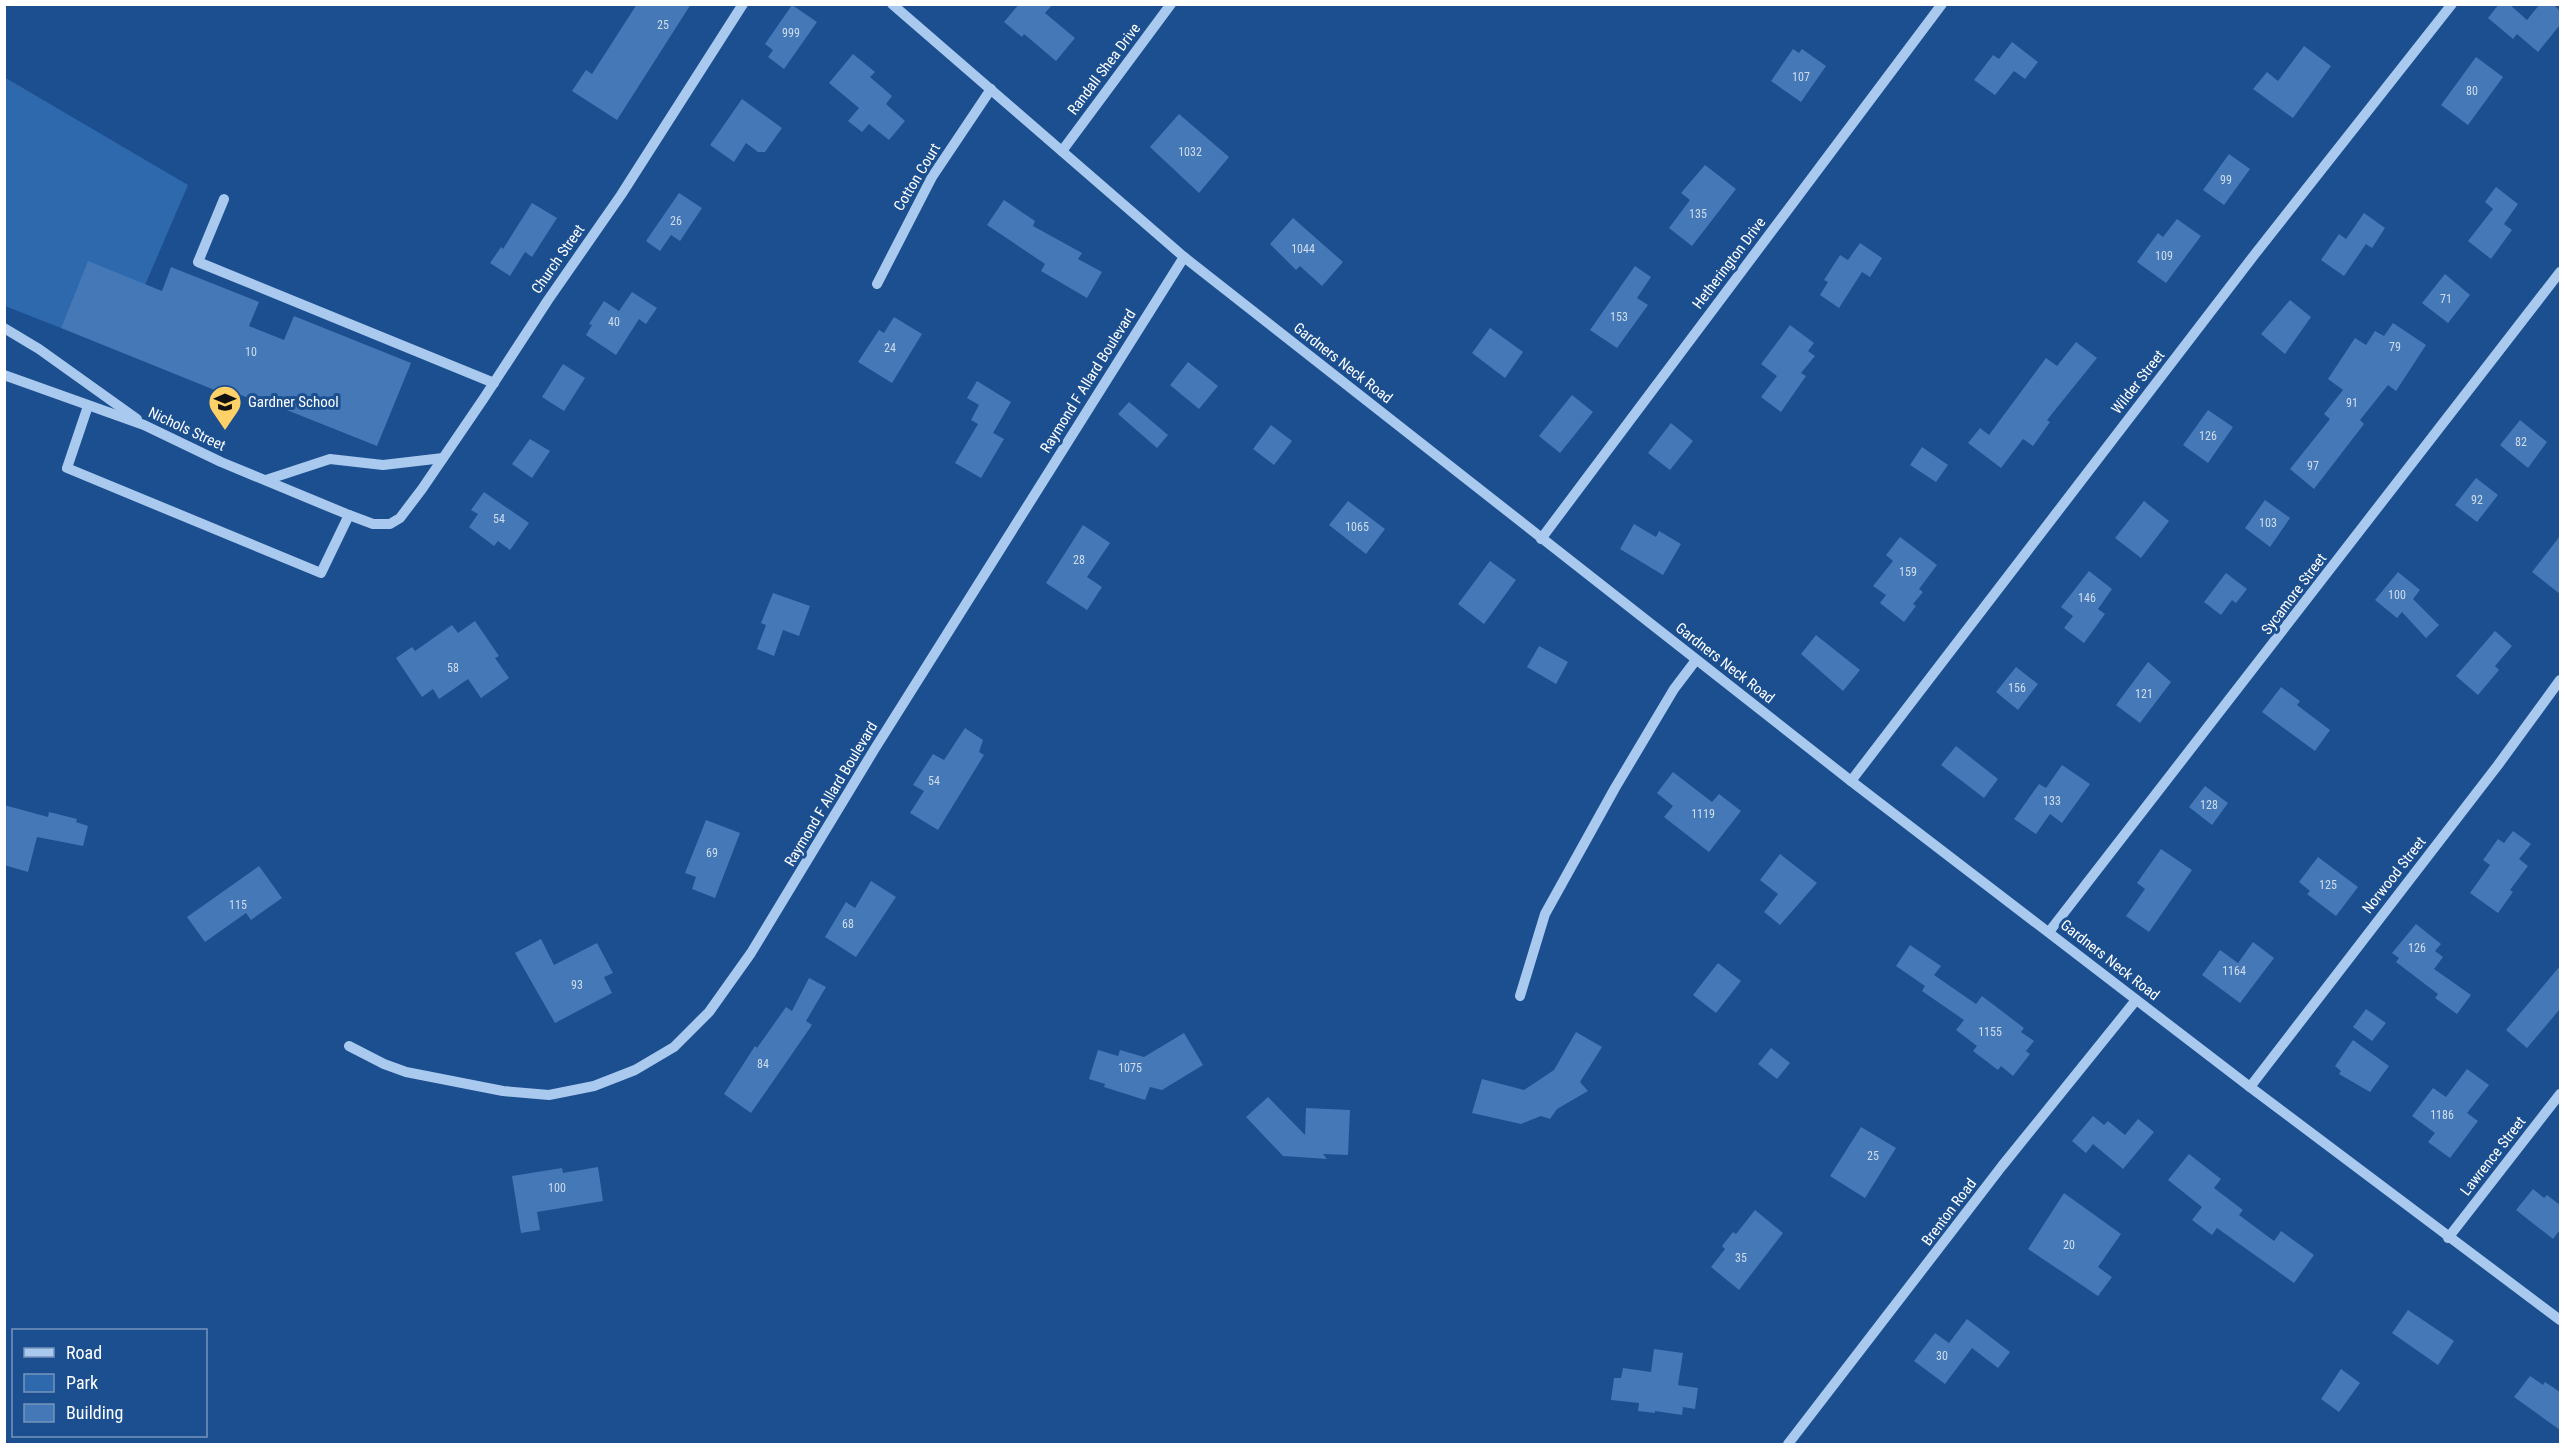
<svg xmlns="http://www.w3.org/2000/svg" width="2565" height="1449" font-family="'Roboto Condensed',sans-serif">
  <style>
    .green { fill: #2e69ad }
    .building { fill: #4478b7 }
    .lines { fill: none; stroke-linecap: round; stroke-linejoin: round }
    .minor { stroke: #a9c9ee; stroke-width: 10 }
    .labels { text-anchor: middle; stroke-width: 6; stroke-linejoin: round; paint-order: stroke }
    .number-label { font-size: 12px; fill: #d0dded }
    .street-label { font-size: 15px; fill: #fff; stroke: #1b4f8f }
    .poi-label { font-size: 15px; fill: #fff; stroke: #1b4f8f; text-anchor: start }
  </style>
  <rect width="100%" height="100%" fill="#1b4f8f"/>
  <polygon class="green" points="4,77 188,185 145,285 88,262 61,328 5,306"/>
  <g class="building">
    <polygon points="637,4 691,4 617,120 572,91 586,70 592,74"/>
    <polygon points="1019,4 1053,4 1045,13 1075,38 1056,61 1024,34 1022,37 1004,22"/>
    <polygon points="2499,4 2509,4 2527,20 2540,4 2553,4 2560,11 2560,25 2538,52 2517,34 2513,39 2488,18"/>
    <polygon points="792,5 817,22 784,69 768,57 773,50 765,44"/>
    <polygon points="2012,42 2038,62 2025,79 2014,71 1995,95 1974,80 1993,55 1999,59"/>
    <polygon points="2304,46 2331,66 2293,118 2253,89 2267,72 2278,81"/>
    <polygon points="1793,49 1799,53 1802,49 1826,66 1801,102 1771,81"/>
    <polygon points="853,54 875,72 870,77 892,96 886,104 905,121 889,140 869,124 862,132 848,121 859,108 829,83"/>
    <polygon points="2476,57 2503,77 2468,125 2441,105"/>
    <polygon points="742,99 782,128 765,152 758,152 746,143 734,162 710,145"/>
    <polygon points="1179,114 1229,157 1199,193 1150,147"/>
    <polygon points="2229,154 2250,169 2224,205 2203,190"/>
    <polygon points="1705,165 1736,189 1692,246 1669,228 1690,200 1681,193"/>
    <polygon points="2496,187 2518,204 2504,224 2512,230 2491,259 2468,241 2493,209 2485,202"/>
    <polygon points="679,193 702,208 680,241 671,235 660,251 646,241"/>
    <polygon points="1004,200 1035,221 1033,226 1082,253 1078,259 1102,272 1087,298 1041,271 1045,264 987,225"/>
    <polygon points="532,203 557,218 532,257 525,252 510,276 490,263 501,247 503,249"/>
    <polygon points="2364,213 2385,228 2372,248 2366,244 2344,276 2321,260 2339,234 2346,239"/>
    <polygon points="1293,218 1343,262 1322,286 1300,266 1296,270 1270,244"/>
    <polygon points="2177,219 2201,236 2166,283 2137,262 2158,233 2163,237"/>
    <polygon points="1860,243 1882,258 1870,277 1862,272 1839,308 1820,295 1828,282 1824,280 1840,255 1848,260"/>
    <polygon points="88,261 162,291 171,267 259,302 249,326 284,340 294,316 411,363 377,446 259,399 258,402 219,386 217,391 61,328"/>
    <polygon points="1635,266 1651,277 1637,298 1648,305 1617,348 1590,330"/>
    <polygon points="2445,274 2470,295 2448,323 2422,303"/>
    <polygon points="632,292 657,308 646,324 639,319 616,355 586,335 592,325 589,324 604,301 619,311"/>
    <polygon points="2290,300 2311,317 2285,354 2261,334"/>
    <polygon points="894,317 922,334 892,383 858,362 879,330 884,333"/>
    <polygon points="2393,323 2426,345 2396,391 2388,385 2360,420 2364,424 2314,489 2290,469 2330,419 2324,414 2343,390 2328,379 2355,338 2366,345 2375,331 2384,336"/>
    <polygon points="1790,325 1814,343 1808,351 1815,356 1801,373 1806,376 1781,412 1761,397 1777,376 1761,364"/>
    <polygon points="1490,328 1523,352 1505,378 1472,353"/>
    <polygon points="2076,342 2097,358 2047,420 2050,422 2033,446 2023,439 2001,468 1968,443 1980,428 1989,435 2046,358 2057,366"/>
    <polygon points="1188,362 1218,386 1199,409 1170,385"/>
    <polygon points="563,364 585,378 564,411 542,397"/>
    <polygon points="977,381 1011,402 993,433 1004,439 981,478 955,463 978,424 971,420 979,405 967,398"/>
    <polygon points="1572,395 1593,412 1560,453 1539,436"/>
    <polygon points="1129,402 1168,435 1157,448 1118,414"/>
    <polygon points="2208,410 2233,427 2208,463 2183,445"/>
    <polygon points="2520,420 2547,442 2528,468 2500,445"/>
    <polygon points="1671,423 1693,441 1670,470 1648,453"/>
    <polygon points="1271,425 1292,441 1274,465 1253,449"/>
    <polygon points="530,439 550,451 532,478 512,464"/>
    <polygon points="1922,447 1948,465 1936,482 1910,465"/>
    <polygon points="2476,478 2498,495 2477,522 2455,505"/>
    <polygon points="484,492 529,523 510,550 498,541 494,546 469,527 478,514 471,510"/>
    <polygon points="2265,500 2290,518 2270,547 2245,528"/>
    <polygon points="1348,501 1385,529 1366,554 1329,525"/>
    <polygon points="2144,501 2169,521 2141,558 2115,538"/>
    <polygon points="1634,524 1656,537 1659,531 1681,544 1663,575 1620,549"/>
    <polygon points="1083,525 1110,543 1087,577 1102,587 1087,610 1046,583"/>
    <polygon points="2560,536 2560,594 2532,572"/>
    <polygon points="1900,537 1937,565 1919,589 1923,592 1913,604 1916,606 1904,622 1880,603 1886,595 1873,586 1893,561 1886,555"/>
    <polygon points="1490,561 1516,580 1484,624 1458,604"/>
    <polygon points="2089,571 2112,589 2098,609 2105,614 2084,643 2064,628 2073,616 2061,607"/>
    <polygon points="2398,572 2420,590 2413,599 2439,625 2426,638 2402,612 2397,618 2375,600"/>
    <polygon points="2226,573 2247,589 2236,603 2232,600 2221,615 2204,602"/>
    <polygon points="773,593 810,606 799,636 783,630 774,656 757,649 766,625 761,623"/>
    <polygon points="475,621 499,656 495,658 509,678 481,698 468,679 439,699 433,689 422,697 396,658 412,647 415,651 452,625 458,633"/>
    <polygon points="2495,631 2512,646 2495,666 2499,670 2478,695 2456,676"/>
    <polygon points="1816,635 1860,670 1843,691 1801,654"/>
    <polygon points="1539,646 1568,662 1556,684 1527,667"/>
    <polygon points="2148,662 2171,682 2140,723 2116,705"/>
    <polygon points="2016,667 2038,684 2018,710 1996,692"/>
    <polygon points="2281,687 2300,701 2297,705 2330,730 2315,751 2262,712"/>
    <polygon points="965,728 983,740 979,752 984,755 938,830 910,813 924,791 913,785 933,754 944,760"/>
    <polygon points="1956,746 1998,779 1984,798 1941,765"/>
    <polygon points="2062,765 2090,784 2062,823 2050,814 2036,834 2014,819 2039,784 2046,788"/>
    <polygon points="1673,772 1712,802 1719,794 1741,811 1709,852 1664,817 1673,806 1657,793"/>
    <polygon points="2205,786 2228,803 2212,825 2189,807"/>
    <polygon points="4,805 48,817 49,812 77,819 76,822 88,826 83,846 37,837 28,872 4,865"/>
    <polygon points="706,820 740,833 715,898 692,889 696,877 685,873"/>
    <polygon points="2513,831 2531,844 2519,859 2528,866 2510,890 2513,892 2498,913 2470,893 2490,865 2483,860 2498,839 2504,843"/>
    <polygon points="2161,849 2192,870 2149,932 2126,916 2145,889 2137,883"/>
    <polygon points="1780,854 1817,883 1780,925 1764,912 1778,894 1760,880"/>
    <polygon points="2318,857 2358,887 2336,916 2307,894 2310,891 2299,882"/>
    <polygon points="259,866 282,898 251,920 246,913 205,942 187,917"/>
    <polygon points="871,881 896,897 856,957 825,937 846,902 855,908"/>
    <polygon points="2416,924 2441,944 2435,951 2443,957 2434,969 2471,995 2457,1014 2435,998 2438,994 2396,962 2399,958 2392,953"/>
    <polygon points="541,939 554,965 597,943 613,973 604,977 612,993 555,1023 515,953"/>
    <polygon points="2253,942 2274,958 2240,1003 2202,975 2220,950 2238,963"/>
    <polygon points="1910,945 1941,966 1934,975 1976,1004 1982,996 2024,1028 2021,1032 2034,1041 2026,1051 2030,1054 2013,1076 2001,1066 1998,1070 1973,1051 1977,1046 1956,1030 1964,1020 1922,991 1925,986 1896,966"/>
    <polygon points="1718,963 1741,981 1716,1013 1693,995"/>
    <polygon points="2560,966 2560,1009 2527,1048 2506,1030"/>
    <polygon points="809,978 826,987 806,1021 812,1025 751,1113 724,1094 755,1046 757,1048 786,1007 792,1011"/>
    <polygon points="2366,1009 2386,1023 2372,1041 2353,1027"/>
    <polygon points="1576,1032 1602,1047 1580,1082 1588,1091 1557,1109 1550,1119 1541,1116 1521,1124 1472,1113 1482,1079 1524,1090 1554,1070"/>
    <polygon points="1184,1033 1203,1065 1162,1090 1150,1087 1145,1100 1104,1087 1105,1084 1089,1079 1098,1050 1118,1056 1120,1050 1144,1057"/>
    <polygon points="2353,1040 2389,1066 2370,1092 2339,1074 2341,1071 2335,1066"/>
    <polygon points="1771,1048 1790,1063 1777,1079 1758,1064"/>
    <polygon points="2467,1069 2489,1085 2467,1113 2478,1121 2450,1158 2428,1142 2435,1133 2412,1116 2433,1088 2446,1097"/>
    <polygon points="1268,1097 1305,1135 1306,1108 1350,1110 1348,1155 1323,1154 1327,1159 1283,1156 1246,1117"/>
    <polygon points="2093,1116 2104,1125 2108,1121 2125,1135 2138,1119 2154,1132 2123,1169 2093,1144 2086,1153 2072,1141"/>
    <polygon points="1861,1127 1896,1148 1865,1198 1830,1176"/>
    <polygon points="2189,1154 2221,1179 2214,1188 2243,1210 2239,1215 2274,1241 2281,1231 2314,1255 2294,1283 2217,1228 2212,1235 2192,1220 2202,1207 2168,1180"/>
    <polygon points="598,1167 603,1201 537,1212 540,1230 521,1233 512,1176 562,1168 563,1173"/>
    <polygon points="2533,1189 2544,1198 2547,1195 2560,1205 2560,1230 2553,1239 2516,1210"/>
    <polygon points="2064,1193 2121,1234 2098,1267 2112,1277 2098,1296 2028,1249"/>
    <polygon points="1755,1210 1783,1233 1739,1290 1711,1267 1725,1249 1722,1246 1733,1232 1736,1234"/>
    <polygon points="2408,1310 2454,1341 2438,1365 2392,1333"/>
    <polygon points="1967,1319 2010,1352 1998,1368 1972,1348 1945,1384 1914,1361 1935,1333 1949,1343"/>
    <polygon points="1654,1349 1683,1353 1678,1385 1698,1388 1695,1409 1683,1407 1682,1415 1655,1411 1655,1413 1638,1411 1639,1403 1611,1400 1614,1378 1621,1378 1623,1368 1651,1372"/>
    <polygon points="2341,1369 2360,1383 2339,1412 2321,1399"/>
    <polygon points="2530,1376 2543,1385 2545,1382 2560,1392 2560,1430 2514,1397"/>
  </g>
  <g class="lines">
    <g class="minor">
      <polyline points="892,4 1184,257 1851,781 2250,1087 2560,1320"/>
      <polyline points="1062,151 1171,4"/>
      <polyline points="224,199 198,262 494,383"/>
      <polyline points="877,284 932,177 991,89"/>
      <polyline points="4,328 39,349 137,419"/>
      <polyline points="4,375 144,425 221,462 349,515 373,524 390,524 400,518 422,489 484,398 548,300 621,195 743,4"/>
      <polyline points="88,406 67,468 321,573 349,515"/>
      <polyline points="266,480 330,459 383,465 443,458"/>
      <polyline points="1541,539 1942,4"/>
      <polyline points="1851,781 2255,254 2452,4"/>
      <polyline points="2049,932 2560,272"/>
      <polyline points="1520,996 1545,914 1615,788 1674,689 1696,660"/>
      <polyline points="349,1046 384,1064 406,1072 503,1091 549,1095 594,1086 635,1070 674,1047 709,1012 751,953 874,750 1184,257"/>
      <polyline points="2250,1087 2498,765 2560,680"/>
      <polyline points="2448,1238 2560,1094"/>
      <polyline points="1788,1444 2002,1166 2136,1000"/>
    </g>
  </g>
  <defs>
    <symbol id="school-pin" viewBox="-11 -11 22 30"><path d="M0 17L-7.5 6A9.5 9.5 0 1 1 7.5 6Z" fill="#ffd166" stroke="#1b4f8f"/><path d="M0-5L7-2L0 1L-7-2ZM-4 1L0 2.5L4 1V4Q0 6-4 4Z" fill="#111"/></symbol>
  </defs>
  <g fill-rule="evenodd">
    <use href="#school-pin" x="206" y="383" width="38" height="52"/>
  </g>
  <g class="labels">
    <g class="number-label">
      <text x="663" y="29">25</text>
      <text x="791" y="37">999</text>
      <text x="1801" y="81">107</text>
      <text x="2472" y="95">80</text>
      <text x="1190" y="156">1032</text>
      <text x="2226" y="184">99</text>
      <text x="1698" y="218">135</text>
      <text x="676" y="225">26</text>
      <text x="1303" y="253">1044</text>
      <text x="2164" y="260">109</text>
      <text x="2446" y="303">71</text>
      <text x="1619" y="321">153</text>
      <text x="614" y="326">40</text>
      <text x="2395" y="351">79</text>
      <text x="890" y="352">24</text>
      <text x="251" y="356">10</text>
      <text x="2352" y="407">91</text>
      <text x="2208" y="440">126</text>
      <text x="2521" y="446">82</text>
      <text x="2313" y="470">97</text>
      <text x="2477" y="504">92</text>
      <text x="499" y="523">54</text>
      <text x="2268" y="527">103</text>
      <text x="1357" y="531">1065</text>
      <text x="1079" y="564">28</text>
      <text x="1908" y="576">159</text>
      <text x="2397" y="599">100</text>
      <text x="2087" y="602">146</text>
      <text x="453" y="672">58</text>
      <text x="2017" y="692">156</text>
      <text x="2144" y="698">121</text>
      <text x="934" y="785">54</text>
      <text x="2052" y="805">133</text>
      <text x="2209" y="809">128</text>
      <text x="1703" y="818">1119</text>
      <text x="712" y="857">69</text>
      <text x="2328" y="889">125</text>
      <text x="238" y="909">115</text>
      <text x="848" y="928">68</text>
      <text x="2417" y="952">126</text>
      <text x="2234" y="975">1164</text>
      <text x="577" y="989">93</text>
      <text x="1990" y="1036">1155</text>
      <text x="763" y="1068">84</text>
      <text x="1130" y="1072">1075</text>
      <text x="2442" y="1119">1186</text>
      <text x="1873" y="1160">25</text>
      <text x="557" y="1192">100</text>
      <text x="2069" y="1249">20</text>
      <text x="1741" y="1262">35</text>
      <text x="1942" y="1360">30</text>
    </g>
    <g class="street-label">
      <text transform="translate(1104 69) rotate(-53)" y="5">Randall Shea Drive</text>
      <text transform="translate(917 177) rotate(-59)" y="5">Cotton Court</text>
      <text transform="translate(558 259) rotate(-55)" y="5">Church Street</text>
      <text transform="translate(1729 263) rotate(-53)" y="5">Hetherington Drive</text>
      <text transform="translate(1343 363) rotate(38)" y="5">Gardners Neck Road</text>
      <text transform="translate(1088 381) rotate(-58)" y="5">Raymond F Allard Boulevard</text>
      <text transform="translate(2138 382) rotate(-52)" y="5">Wilder Street</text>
      <text transform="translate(187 429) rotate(25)" y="5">Nichols Street</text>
      <text transform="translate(2294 594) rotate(-53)" y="5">Sycamore Street</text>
      <text transform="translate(1725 663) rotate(38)" y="5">Gardners Neck Road</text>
      <text transform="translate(831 794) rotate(-59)" y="5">Raymond F Allard Boulevard</text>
      <text transform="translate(2394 875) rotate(-52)" y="5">Norwood Street</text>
      <text transform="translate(2110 960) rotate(38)" y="5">Gardners Neck Road</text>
      <text transform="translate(2493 1156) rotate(-52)" y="5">Lawrence Street</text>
      <text transform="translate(1949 1212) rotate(-53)" y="5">Brenton Road</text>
    </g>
    <g class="poi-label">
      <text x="248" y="407">Gardner School</text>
    </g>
  </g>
  <rect width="2565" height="1449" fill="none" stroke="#ffffff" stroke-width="12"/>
  <rect x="12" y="1329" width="195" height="108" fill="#1b4f8f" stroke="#7695bc" stroke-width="1.5"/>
  <rect x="24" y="1348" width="30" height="9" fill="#a9c9ee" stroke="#7695bc" stroke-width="1.5"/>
  <text x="66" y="1359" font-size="18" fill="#ffffff">Road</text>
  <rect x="24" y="1374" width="30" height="18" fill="#2e69ad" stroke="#7695bc" stroke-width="1.5"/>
  <text x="66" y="1389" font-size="18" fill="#ffffff">Park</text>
  <rect x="24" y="1404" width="30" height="18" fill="#4478b7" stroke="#7695bc" stroke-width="1.5"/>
  <text x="66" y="1419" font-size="18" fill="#ffffff">Building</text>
</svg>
